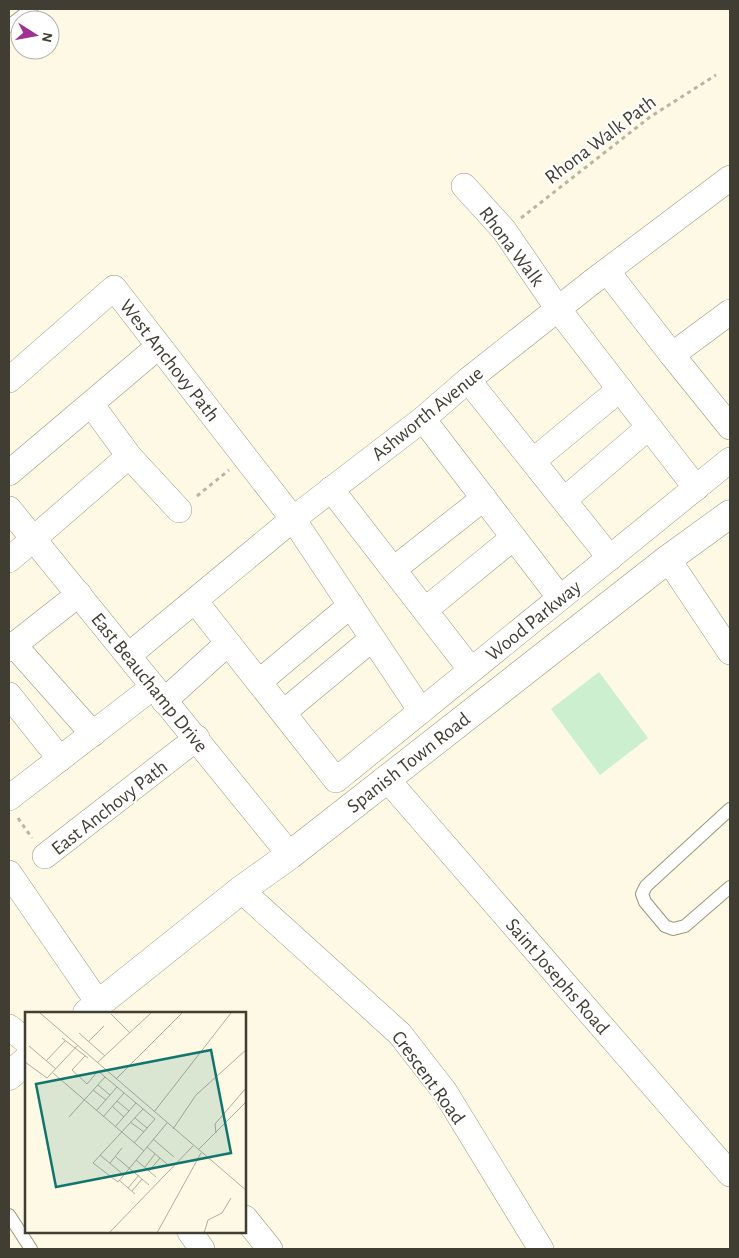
<svg xmlns="http://www.w3.org/2000/svg" width="739" height="1258" font-family="'Alegreya Sans',sans-serif">
  <style>
    .green { fill: #cbefcf }
    .lines { fill: none; stroke-linecap: round; stroke-linejoin: round }
    .lane-casing { stroke: #9d967e; stroke-width: 14 }
    .street-casing { stroke: #9d967e; stroke-width: 26 }
    .secondary-casing { stroke: #9d967e; stroke-width: 29 }
    .path { stroke: #b9b5a4; stroke-width: 3; stroke-dasharray: 4 4; stroke-linecap: butt }
    .lane { stroke: #fff; stroke-width: 12 }
    .street { stroke: #fff; stroke-width: 25 }
    .secondary { stroke: #fff; stroke-width: 28 }
    .labels { text-anchor: middle; stroke-width: 4; stroke-linejoin: round; paint-order: stroke }
    .street-label { font-size: 20px; fill: #403d33; stroke: #fff }
    .inset-road { fill: none; stroke: #b2ae9d; stroke-width: 1 }
    .view { fill: #0f766e; fill-opacity: 0.15; stroke: #0f766e; stroke-width: 2.5 }
    .inset-edge { fill: none; stroke: #403d33; stroke-width: 2.5 }
  </style>
  <rect width="100%" height="100%" fill="#fef9e4"/>
  <polygon class="green" points="599,672 648,738 600,775 551,709"/>
  <g class="lines">
    <defs>
      <g id="lane">
        <polyline points="9,26 31,9"/>
        <polyline points="730,809 646,886 642,894 645,902 665,926 673,929 685,926 730,887"/>
        <polyline points="9,1215 31,1249"/>
      </g>
      <g id="street">
        <polyline points="464,186 504,230 558,309 696,488"/>
        <polyline points="607,271 672,355"/>
        <polyline points="730,312 672,355 730,427"/>
        <polyline points="9,380 114,288 293,519 421,711"/>
        <polyline points="468,380 610,558"/>
        <polyline points="91,404 129,456 179,510"/>
        <polyline points="423,419 560,598"/>
        <polyline points="533,461 620,389"/>
        <polyline points="9,473 159,346"/>
        <polyline points="331,489 471,670"/>
        <polyline points="564,500 649,427"/>
        <polyline points="9,509 290,855"/>
        <polyline points="668,559 730,652"/>
        <polyline points="9,560 129,456"/>
        <polyline points="394,569 484,498"/>
        <polyline points="195,601 336,780 730,460"/>
        <polyline points="425,610 513,538"/>
        <polyline points="14,645 93,734"/>
        <polyline points="9,649 79,594"/>
        <polyline points="129,655 293,519 423,419 468,380 592,282 730,178"/>
        <polyline points="259,682 351,605"/>
        <polyline points="9,695 60,759"/>
        <polyline points="164,701 228,643"/>
        <polyline points="284,712 372,639"/>
        <polyline points="386,778 730,1174"/>
        <polyline points="9,798 153,687"/>
        <polyline points="45,856 197,738"/>
        <polyline points="9,873 99,1004"/>
        <polyline points="241,890 400,1034 445,1092 541,1249"/>
        <polyline points="9,1027 26,1041"/>
        <polyline points="245,1218 270,1249"/>
        <polyline points="190,1232 202,1249"/>
      </g>
      <g id="secondary">
        <polyline points="87,1013 241,890 290,855 668,559 730,514"/>
        <polyline points="9,1076 26,1061"/>
      </g>
    </defs>
    <use href="#lane" class="lane-casing"/>
    <use href="#street" class="street-casing"/>
    <use href="#secondary" class="secondary-casing"/>
    <g class="path">
      <polyline points="521,218 650,117 716,75"/>
      <polyline points="197,496 229,470"/>
      <polyline points="18,818 32,838"/>
    </g>
    <use href="#lane" class="lane"/>
    <use href="#street" class="street"/>
    <use href="#secondary" class="secondary"/>
  </g>
  <g class="labels">
    <g class="street-label">
      <text transform="translate(600 139) rotate(-37)" y="7">Rhona Walk Path</text>
      <text transform="translate(512 246) rotate(53)" y="7">Rhona Walk</text>
      <text transform="translate(170 360) rotate(52)" y="7">West Anchovy Path</text>
      <text transform="translate(427 413) rotate(-39)" y="7">Ashworth Avenue</text>
      <text transform="translate(533 620) rotate(-39)" y="7">Wood Parkway</text>
      <text transform="translate(150 682) rotate(51)" y="7">East Beauchamp Drive</text>
      <text transform="translate(408 762) rotate(-38)" y="7">Spanish Town Road</text>
      <text transform="translate(109 807) rotate(-38)" y="7">East Anchovy Path</text>
      <text transform="translate(558 976) rotate(49)" y="7">Saint Josephs Road</text>
      <text transform="translate(429 1077) rotate(54)" y="7">Crescent Road</text>
    </g>
  </g>
  <g transform="translate(25 1012)">
    <rect width="221" height="221" fill="#fef9e4"/>
    <path class="inset-road" d="M15 1 222 179M86 2 105 21M54 21 80 44M37 26 63 46M63 30 79 14M4 34 31 57M60 44 47 58 62 72 73 59 130 107 109 131M21 49 40 29M0 50 22 66 53 33M73 50 126 1M28 61 119 139M91 67 157 1M73 73 85 83M68 78 81 88M92 89 104 99M87 94 99 105M118 97 68 151 93 170 142 111M71 99 92 75M129 100 206 1M44 105 80 65M78 105 99 81M110 106 122 116M105 110 119 120M90 115 111 91M148 117 171 83 222 37M191 121 190 112 222 75M128 127 149 145M122 135 142 152M173 138 222 89M75 143 99 163M91 145 124 173M111 148 131 165M85 151 97 136M120 155 130 142M124 159 135 146M94 168 110 182M103 176 114 163M107 179 117 167M84 221 168 134M132 221 176 141M179 221 183 208 197 201 206 186"/>
    <path class="view" d="M186 38 206 141 31 175 11 72Z"/>
    <rect width="221" height="221" class="inset-edge"/>
  </g>
  <rect width="739" height="1258" fill="none" stroke="#403d33" stroke-width="20"/>
  <g transform="translate(35 35) rotate(101)"><circle r="24" fill="#ffffff" stroke="#b3b1ad"/>
  <path d="M0-4L9 19L0 12L-9 19Z" fill="#9e3191"/>
  <text y="-8" font-size="14" font-weight="bold" text-anchor="middle" fill="#403d33">N</text>
  </g>
</svg>
